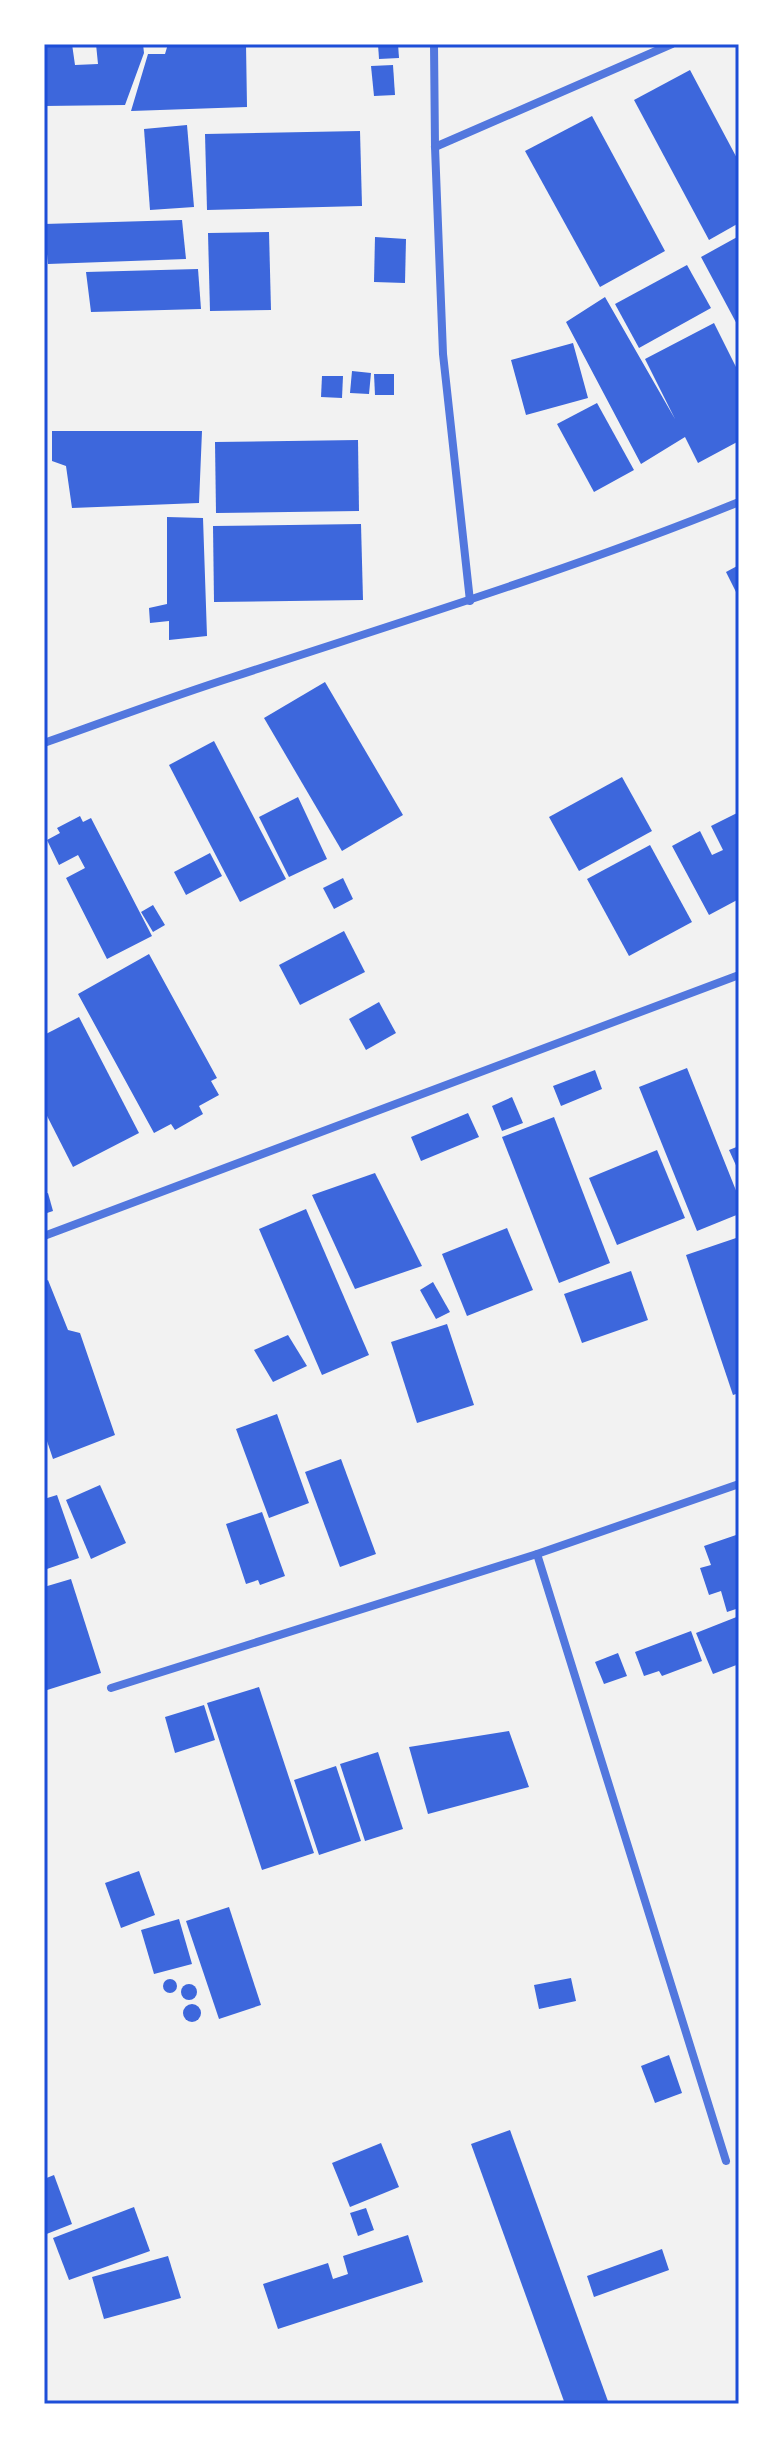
<svg xmlns="http://www.w3.org/2000/svg" width="783" height="2448" font-family="Lato,sans-serif">
  <style>
    .building { fill: #3d67dc }
    .lines { fill: none; stroke-linecap: round; stroke-linejoin: round }
    .minor { stroke: #5277de; stroke-width: 8 }
    .neatline { fill: none; stroke: #1d4ed8; stroke-width: 3 }
  </style>
  <rect width="100%" height="100%" fill="#f2f2f2"/>
  <g class="building">
    <polygon points="44,44 72,44 75,65 98,64 96,44 143,44 144,53 125,105 44,106"/>
    <polygon points="168,44 246,44 247,107 131,111 148,54 165,54"/>
    <polygon points="378,44 398,44 399,58 379,59"/>
    <polygon points="393,65 395,95 374,96 371,66"/>
    <polygon points="690,70 739,162 739,223 709,240 634,100"/>
    <polygon points="592,116 665,251 600,287 525,151"/>
    <polygon points="187,125 194,207 150,210 144,129"/>
    <polygon points="360,131 362,206 207,210 205,134"/>
    <polygon points="182,220 186,259 48,264 44,224"/>
    <polygon points="269,232 271,310 210,311 208,233"/>
    <polygon points="739,236 739,328 701,257"/>
    <polygon points="375,237 406,239 405,283 374,282"/>
    <polygon points="687,265 711,308 639,348 615,304"/>
    <polygon points="198,269 201,309 91,312 86,272"/>
    <polygon points="605,297 675,419 645,359 714,323 739,373 739,441 698,463 685,437 641,464 566,322"/>
    <polygon points="573,343 588,398 526,415 511,360"/>
    <polygon points="352,371 371,373 369,394 350,393"/>
    <polygon points="374,374 394,374 394,395 375,395"/>
    <polygon points="322,376 343,376 342,398 321,397"/>
    <polygon points="597,403 634,470 594,492 557,424"/>
    <polygon points="52,431 202,431 199,503 72,508 66,466 52,461"/>
    <polygon points="358,440 359,511 216,513 215,442"/>
    <polygon points="167,517 203,518 207,636 169,640 169,621 150,623 149,608 167,604"/>
    <polygon points="361,524 363,600 214,602 213,526"/>
    <polygon points="739,565 739,598 726,572"/>
    <polygon points="325,682 403,815 342,851 264,718"/>
    <polygon points="214,741 286,879 240,902 169,765"/>
    <polygon points="622,777 652,831 579,871 549,817"/>
    <polygon points="298,797 327,859 289,877 259,817"/>
    <polygon points="739,812 739,899 709,915 672,846 700,831 712,855 723,850 711,826"/>
    <polygon points="80,816 83,822 91,818 152,936 107,959 66,878 85,868 78,855 59,865 47,840 60,833 57,828"/>
    <polygon points="650,845 692,922 629,956 587,879"/>
    <polygon points="210,853 222,876 186,895 174,872"/>
    <polygon points="343,878 353,899 334,909 323,888"/>
    <polygon points="153,905 165,925 153,932 141,912"/>
    <polygon points="344,931 365,972 300,1005 279,965"/>
    <polygon points="149,954 217,1078 211,1081 219,1095 199,1106 203,1114 175,1130 171,1124 154,1133 78,994"/>
    <polygon points="379,1002 396,1033 366,1050 349,1019"/>
    <polygon points="79,1017 139,1133 73,1167 44,1110 44,1035"/>
    <polygon points="687,1068 739,1198 739,1214 697,1231 639,1087"/>
    <polygon points="595,1070 602,1089 561,1106 553,1086"/>
    <polygon points="512,1097 523,1123 502,1131 492,1106"/>
    <polygon points="468,1113 479,1137 421,1161 411,1137"/>
    <polygon points="554,1117 610,1263 559,1283 502,1137"/>
    <polygon points="739,1146 739,1172 729,1150"/>
    <polygon points="657,1150 685,1218 617,1245 589,1178"/>
    <polygon points="375,1173 422,1266 355,1289 312,1195"/>
    <polygon points="48,1193 53,1211 44,1214 44,1194"/>
    <polygon points="306,1209 369,1355 322,1375 259,1229"/>
    <polygon points="507,1228 533,1290 467,1316 442,1254"/>
    <polygon points="739,1237 739,1393 733,1395 686,1255"/>
    <polygon points="631,1271 648,1320 582,1343 564,1294"/>
    <polygon points="48,1280 68,1330 80,1333 115,1435 53,1459 44,1432 44,1282"/>
    <polygon points="433,1282 450,1312 436,1319 420,1290"/>
    <polygon points="447,1324 474,1405 417,1423 391,1342"/>
    <polygon points="288,1335 307,1366 273,1382 254,1350"/>
    <polygon points="277,1414 309,1503 269,1518 236,1429"/>
    <polygon points="341,1459 376,1554 340,1567 305,1472"/>
    <polygon points="100,1485 126,1543 91,1559 66,1500"/>
    <polygon points="57,1495 79,1558 44,1570 44,1499"/>
    <polygon points="262,1512 285,1576 260,1585 258,1580 246,1584 226,1524"/>
    <polygon points="739,1534 739,1608 727,1612 721,1591 709,1595 700,1568 711,1565 704,1546"/>
    <polygon points="71,1579 101,1673 44,1691 44,1587"/>
    <polygon points="739,1616 739,1664 713,1674 696,1633"/>
    <polygon points="691,1631 702,1661 662,1676 659,1671 644,1676 635,1652"/>
    <polygon points="618,1653 627,1676 604,1684 595,1662"/>
    <polygon points="259,1687 314,1853 262,1870 207,1703"/>
    <polygon points="204,1705 215,1740 175,1753 165,1717"/>
    <polygon points="509,1731 529,1787 428,1814 409,1747"/>
    <polygon points="378,1752 403,1829 365,1841 340,1764"/>
    <polygon points="336,1766 361,1841 319,1855 294,1780"/>
    <polygon points="139,1871 155,1915 121,1928 105,1883"/>
    <polygon points="229,1907 261,2005 219,2019 186,1921"/>
    <polygon points="179,1919 192,1964 154,1974 141,1930"/>
    <polygon points="571,1978 576,2001 539,2009 534,1985"/>
    <circle cx="170" cy="1986" r="7"/>
    <circle cx="189" cy="1992" r="8"/>
    <circle cx="192" cy="2013" r="9"/>
    <polygon points="669,2055 682,2093 655,2103 641,2066"/>
    <polygon points="510,2130 609,2404 565,2404 471,2144"/>
    <polygon points="381,2143 399,2187 350,2207 332,2163"/>
    <polygon points="54,2175 72,2224 44,2235 44,2179"/>
    <polygon points="134,2207 150,2251 69,2280 53,2238"/>
    <polygon points="366,2208 374,2230 358,2236 350,2213"/>
    <polygon points="408,2235 423,2282 278,2329 263,2284 328,2263 333,2279 348,2274 343,2256"/>
    <polygon points="662,2249 669,2270 594,2297 587,2276"/>
    <polygon points="168,2256 181,2298 104,2319 92,2277"/>
  </g>
  <g class="lines">
    <g class="minor">
      <polyline points="434,44 435,147 443,354 470,601"/>
      <polyline points="435,147 672,44"/>
      <path d="M44 743C107 721 170 697 233 677 403 621 574 569 739 502"/>
      <polyline points="44,1236 739,975"/>
      <polyline points="537,1554 726,2161"/>
      <polyline points="111,1688 537,1554 739,1484"/>
    </g>
  </g>
  <rect width="783" height="2448" fill="none" stroke="#ffffff" stroke-width="92"/>
  <rect x="46" y="46" width="691" height="2356" class="neatline"/>
</svg>
